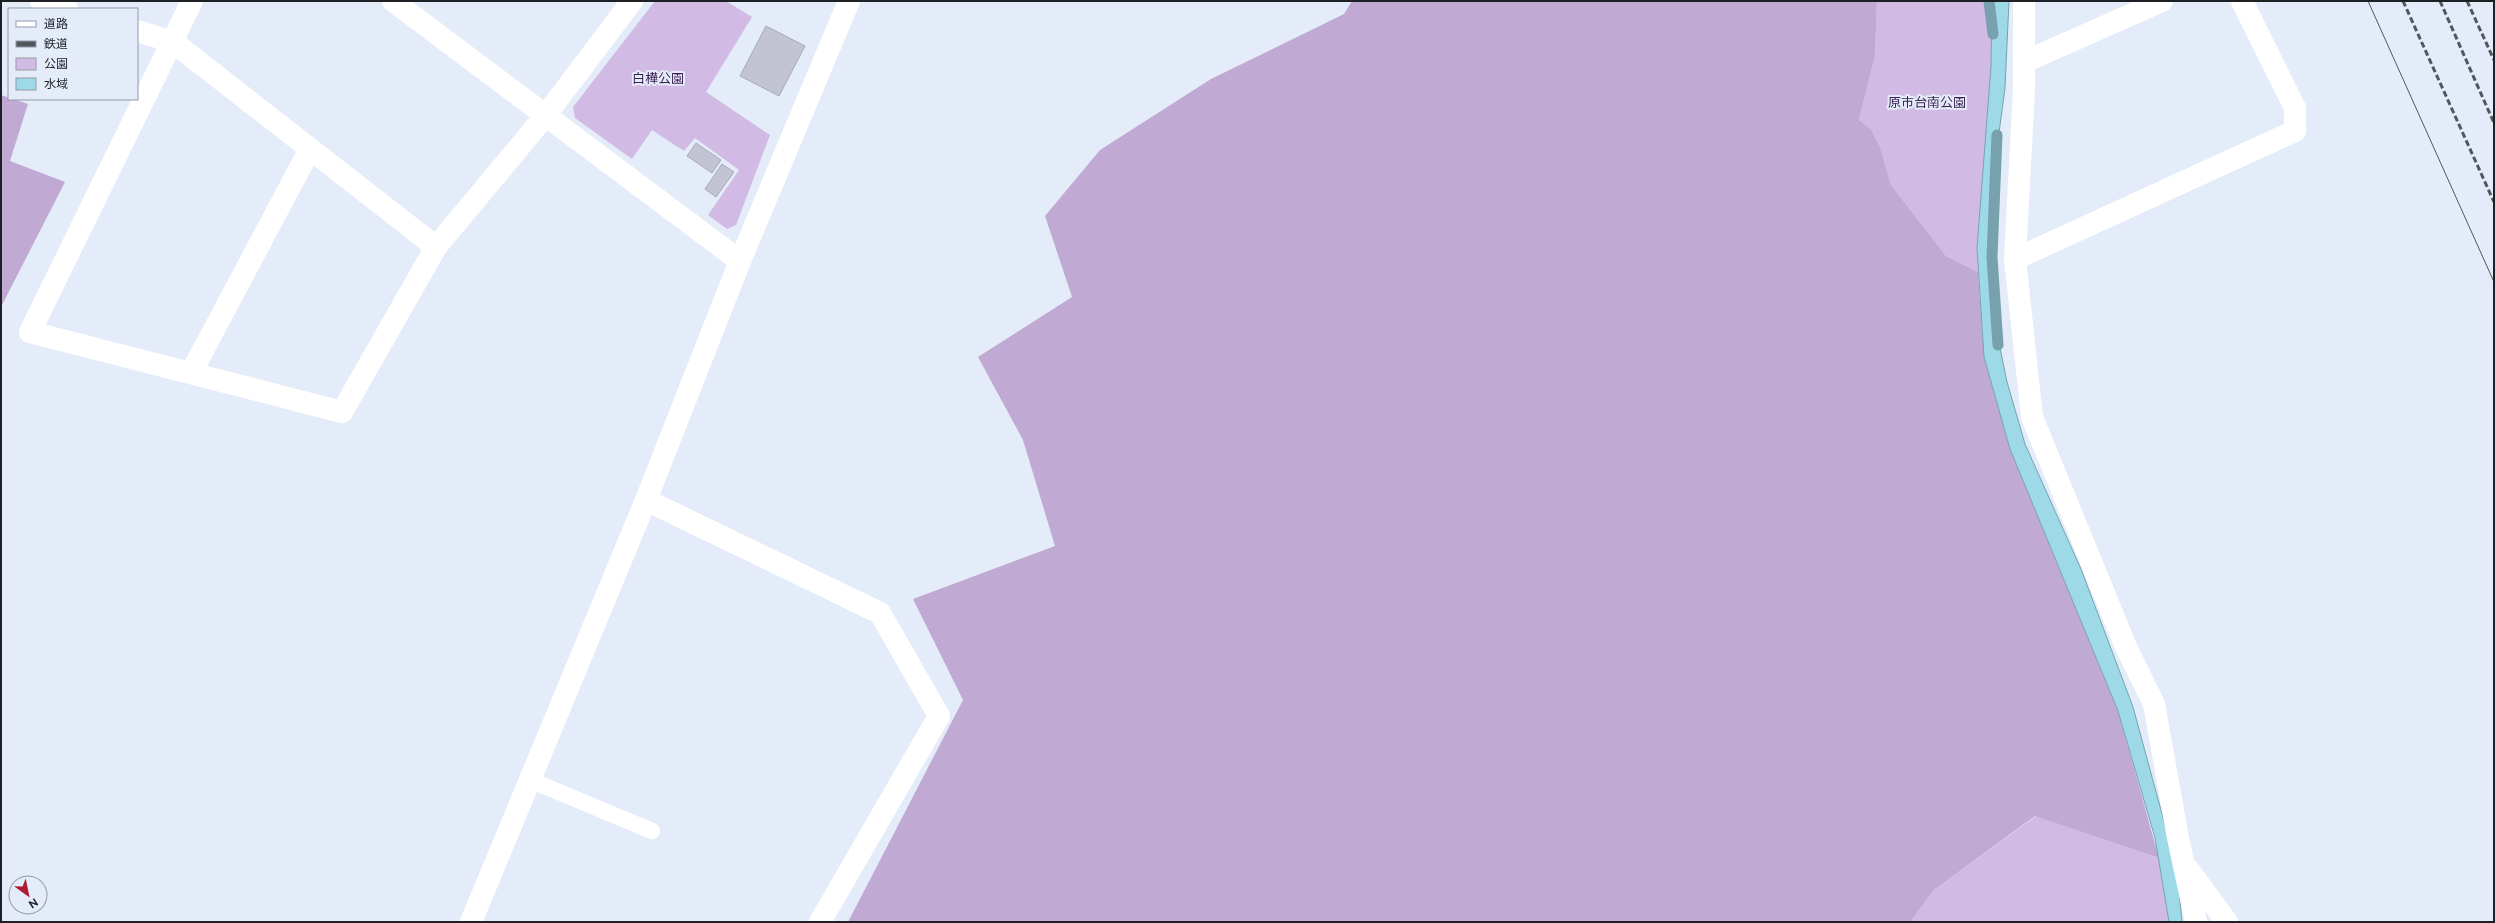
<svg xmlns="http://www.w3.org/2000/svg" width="2495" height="923" font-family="Raleway,'Noto Sans JP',sans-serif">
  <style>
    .green { fill: #d1bbe4 }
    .forest { fill: #c0a9d2 }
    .water { fill: #9ed9e7; stroke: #77a2ad }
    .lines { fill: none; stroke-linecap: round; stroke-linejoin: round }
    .stream { stroke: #77a2ad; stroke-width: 11 }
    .building { fill: #c3c4d3; stroke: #a9a9b7 }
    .service { stroke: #fff; stroke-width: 16 }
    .minor { stroke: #fff; stroke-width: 22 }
    .tram { stroke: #52575e; stroke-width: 1 }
    .rail { stroke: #52575e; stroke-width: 3; stroke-dasharray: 6 3; stroke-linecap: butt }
    .labels { text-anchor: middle; stroke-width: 4; stroke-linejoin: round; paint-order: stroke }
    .park-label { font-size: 13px; fill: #3c1e51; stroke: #e4ecfa }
  </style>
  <rect width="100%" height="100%" fill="#e4ecfa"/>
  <g class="green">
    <polygon points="655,1 726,1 752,17 706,92 770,135 736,225 727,229 708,215 739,170 695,138 684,151 652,130 632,159 575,118 573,107"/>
    <polygon points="1877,1 1992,1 1991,66 1977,248 1978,272 1946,256 1891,185 1880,147 1871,129 1859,120 1875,56"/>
    <polygon points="2036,816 2159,858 2169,922 1910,922 1934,890"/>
  </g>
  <g class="forest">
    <polygon points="1352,1 1877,1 1875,56 1859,120 1871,129 1880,147 1891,185 1946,256 1978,272 1984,357 2010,449 2118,711 2159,858 2035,816 1934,890 1910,922 848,922 963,700 913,599 1055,546 1023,440 978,357 1072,297 1045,216 1100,150 1211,79 1344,14"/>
    <polygon points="1,95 28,104 10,161 65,182 1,307"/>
  </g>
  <polygon class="water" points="1992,1 2009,1 2005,88 1994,170 1990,247 1993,314 2007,382 2025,444 2081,569 2133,707 2177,869 2182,922 2169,922 2155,838 2118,711 2010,449 1984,357 1977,248 1991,66"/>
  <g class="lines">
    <g class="stream">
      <polyline points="1989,1 1993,34"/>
      <polyline points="1997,135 1992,257 1998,345"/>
    </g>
  </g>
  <g class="building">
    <polygon points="766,26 805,46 779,96 740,76"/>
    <polygon points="696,143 721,160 712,173 687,156"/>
    <polygon points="722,164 734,172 716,197 705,189"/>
  </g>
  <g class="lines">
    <polyline class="service" points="530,780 652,831"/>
    <g class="minor">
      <polyline points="41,1 67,9"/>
      <polyline points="192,1 30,332 342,412 436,247 546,115 632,1"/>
      <polyline points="393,1 740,261"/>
      <polyline points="2024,1 2024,89 2015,259 2032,417 2126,647 2154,704 2178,838 2196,922"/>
      <polyline points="137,31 173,42 436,247"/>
      <polyline points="2024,62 2162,1"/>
      <polyline points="2015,259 2295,131 2295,108 2242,1"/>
      <polyline points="191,373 310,149"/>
      <polyline points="646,500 880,613 939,716 820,922"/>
      <polyline points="2188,869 2227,922"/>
      <polyline points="471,922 646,500 740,261 849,1"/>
    </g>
    <polyline class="tram" points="2368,1 2494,282"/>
    <g class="rail">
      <polyline points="2403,1 2494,202"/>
      <polyline points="2440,1 2494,123"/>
      <polyline points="2467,1 2494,60"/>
    </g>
  </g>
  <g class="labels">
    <g class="park-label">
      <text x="658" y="83">白樺公園</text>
      <text x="1927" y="107">原市台南公園</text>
    </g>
  </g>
  <rect width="2495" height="923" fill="none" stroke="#1d2025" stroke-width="4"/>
  <rect x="8" y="8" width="130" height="92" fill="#e4ecfa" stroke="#949aa5"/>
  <rect x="16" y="21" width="20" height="6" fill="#ffffff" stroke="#949aa5"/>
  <text x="44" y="28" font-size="12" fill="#1d2025">道路</text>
  <rect x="16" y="41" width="20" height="6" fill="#52575e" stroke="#949aa5"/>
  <text x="44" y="48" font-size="12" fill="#1d2025">鉄道</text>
  <rect x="16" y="58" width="20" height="12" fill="#d1bbe4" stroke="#949aa5"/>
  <text x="44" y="68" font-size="12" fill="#1d2025">公園</text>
  <rect x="16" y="78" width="20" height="12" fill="#9ed9e7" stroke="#949aa5"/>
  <text x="44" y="88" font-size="12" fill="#1d2025">水域</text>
  <g transform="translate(28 895) rotate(147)"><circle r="19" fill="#e4ecfa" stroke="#949aa5"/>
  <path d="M0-3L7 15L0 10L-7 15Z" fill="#ae1a2f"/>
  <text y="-6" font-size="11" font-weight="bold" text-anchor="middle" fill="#1d2025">N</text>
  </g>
</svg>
